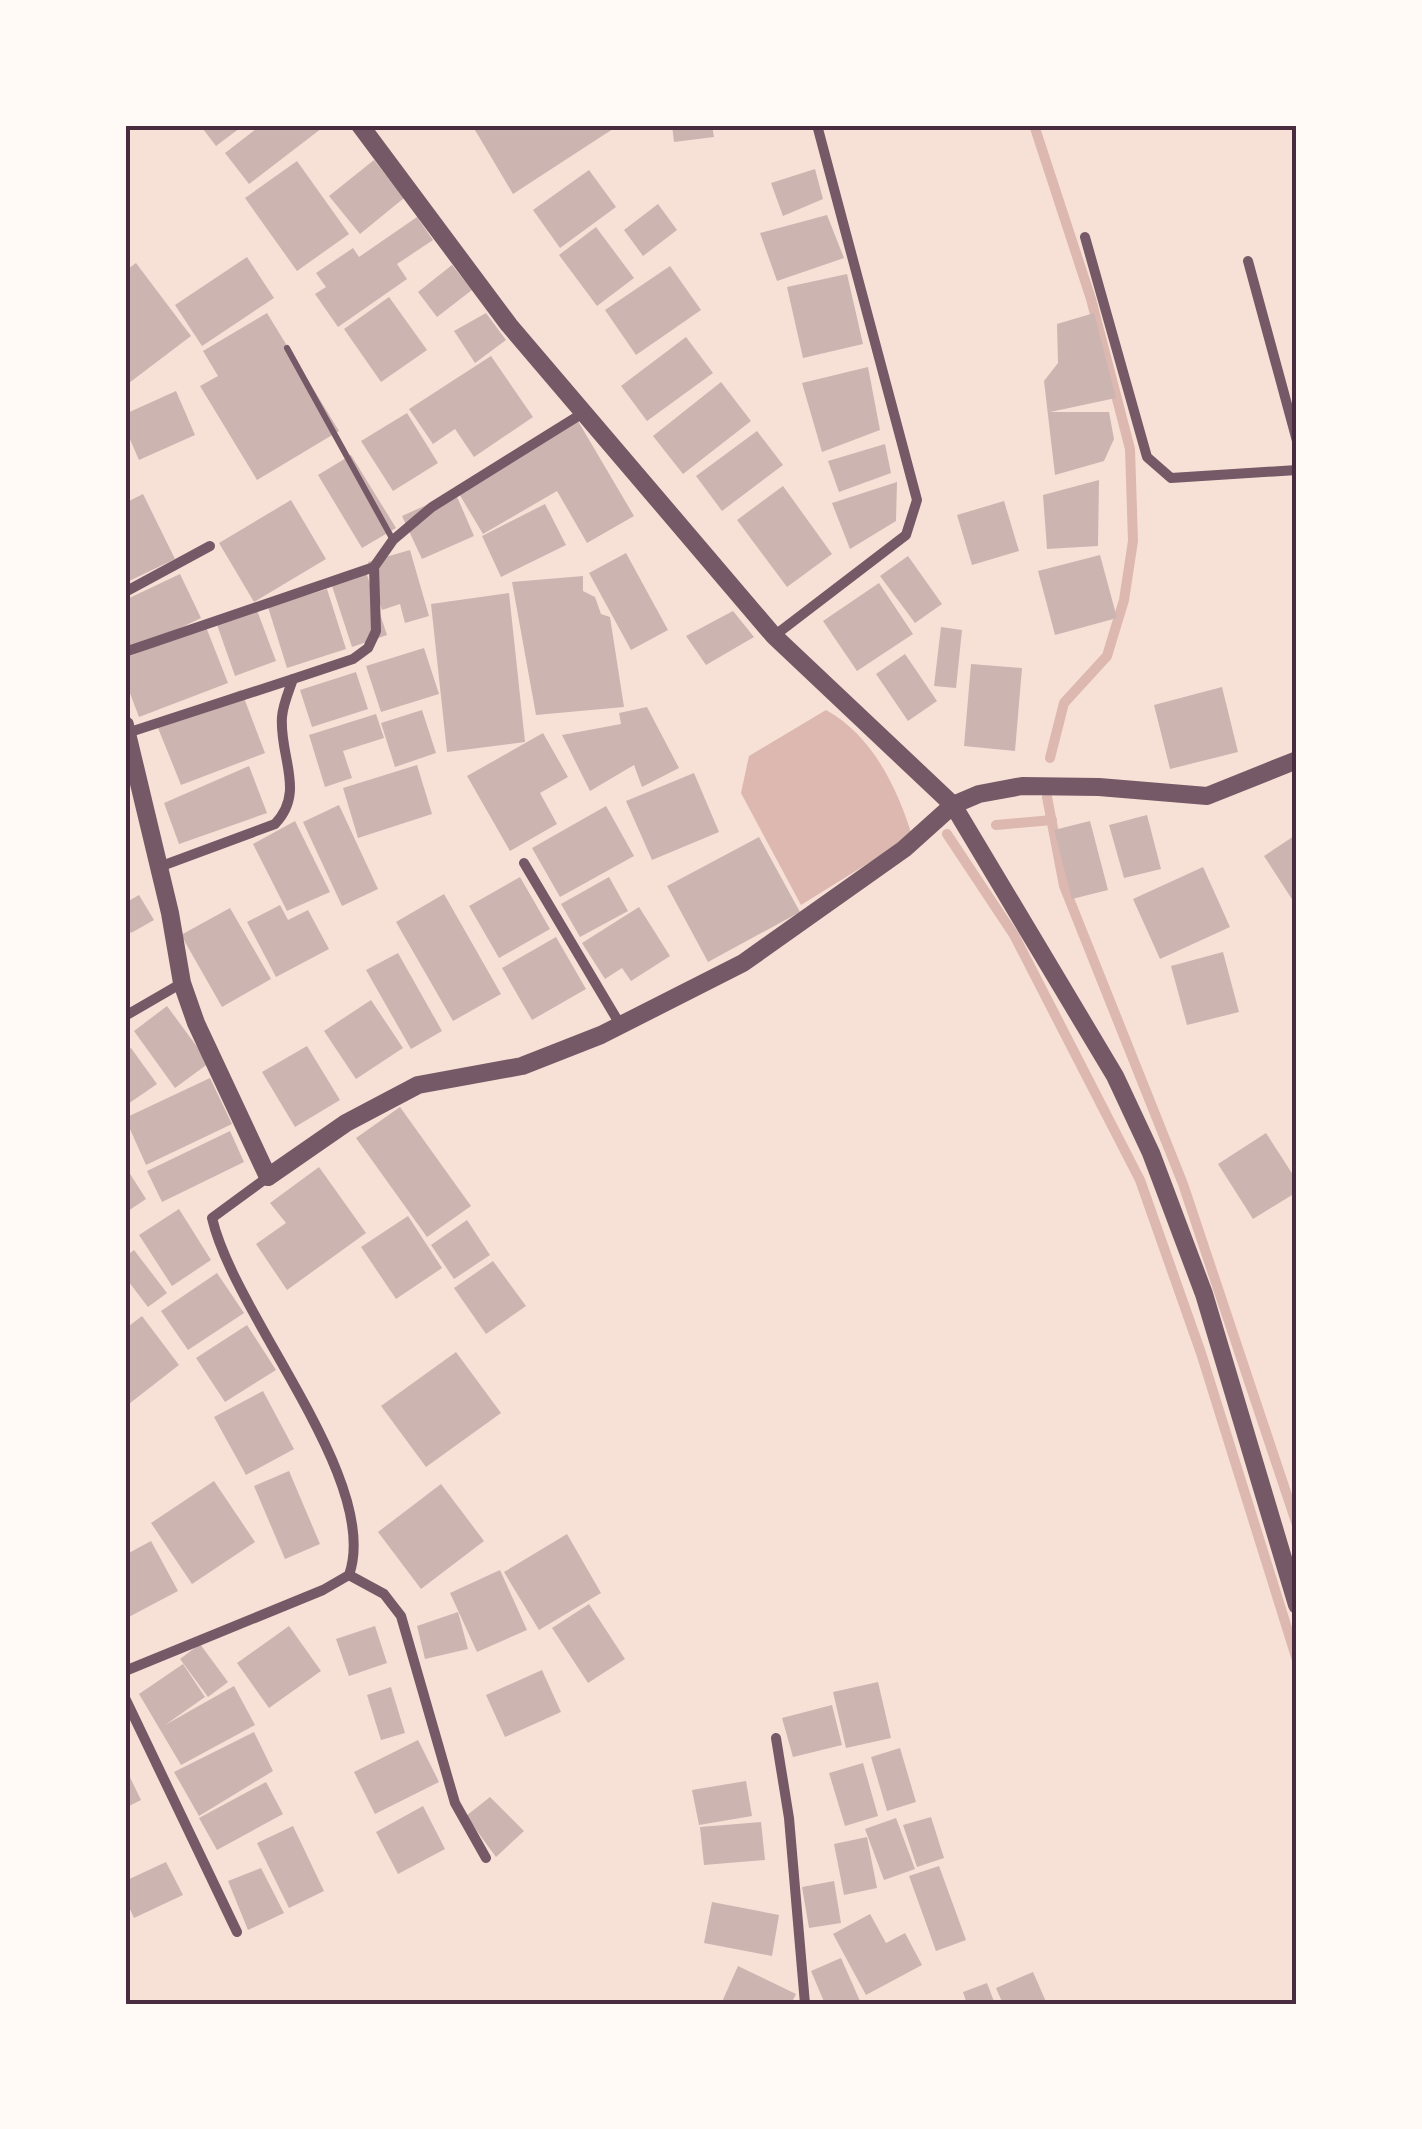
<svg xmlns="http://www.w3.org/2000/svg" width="1422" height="2129" font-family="Mulish,sans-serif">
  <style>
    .water { fill: #dcb8b0 }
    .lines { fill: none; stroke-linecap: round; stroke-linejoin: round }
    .stream { stroke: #dcb8b0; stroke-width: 10 }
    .building { fill: #ccb4b1 }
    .service { stroke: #755966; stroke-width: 6 }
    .minor { stroke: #755966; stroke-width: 10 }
    .tertiary { stroke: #755966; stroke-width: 18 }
    .neatline { fill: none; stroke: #4a2c40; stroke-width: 4 }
  </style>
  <rect width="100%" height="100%" fill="#f7e1d7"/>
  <path class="water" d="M826 710C872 735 898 789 912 836L801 905 741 793 749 756Z"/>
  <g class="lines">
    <g class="stream">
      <polyline points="1034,125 1091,299 1130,449 1133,541 1124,600 1107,656 1064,703 1050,758"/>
      <polyline points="1047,797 1064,886 1183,1184 1297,1525"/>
      <polyline points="996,825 1052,820"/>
      <polyline points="947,834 1014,935 1140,1180 1201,1353 1297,1660"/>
    </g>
  </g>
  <g class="building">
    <polygon points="200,125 244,125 216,146"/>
    <polygon points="261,125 326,125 249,184 225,153"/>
    <polygon points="472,125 619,125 513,194"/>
    <polygon points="672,125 712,125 714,137 674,142"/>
    <polygon points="374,160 404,198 360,234 329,196"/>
    <polygon points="297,161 349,234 297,271 245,198"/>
    <polygon points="815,169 823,199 783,216 771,183"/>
    <polygon points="589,170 616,207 560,248 533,210"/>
    <polygon points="658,204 677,230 643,256 624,230"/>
    <polygon points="827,215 844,258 777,281 760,233"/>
    <polygon points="417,217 433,240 397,264 407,279 338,327 315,294 326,287 316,273 353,248 359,257"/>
    <polygon points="596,227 634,278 597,306 559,255"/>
    <polygon points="247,257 274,298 202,346 175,305"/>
    <polygon points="136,263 191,336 125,386 125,271"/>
    <polygon points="452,265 472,290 437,317 418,292"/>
    <polygon points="670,266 701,310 636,355 605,310"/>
    <polygon points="847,274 863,344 803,358 787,287"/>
    <polygon points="389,297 427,350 381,382 344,329"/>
    <polygon points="267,313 339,431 257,480 200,386 218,376 203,351"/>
    <polygon points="486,313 506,340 475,363 454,331"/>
    <polygon points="1094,313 1116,398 1050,412 1109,412 1114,439 1104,461 1055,475 1044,381 1058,363 1057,324"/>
    <polygon points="686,337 713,373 647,421 621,386"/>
    <polygon points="491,356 533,417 474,457 455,429 433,444 409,409"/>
    <polygon points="868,367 880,430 822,452 802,383"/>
    <polygon points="721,382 751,421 683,474 653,436"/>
    <polygon points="176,391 195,435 139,460 125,428 125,414"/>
    <polygon points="407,413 438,463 393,491 361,441"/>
    <polygon points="575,416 634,516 587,543 557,491 483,534 455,487"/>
    <polygon points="757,431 783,465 722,511 696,476"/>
    <polygon points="885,444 891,473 839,492 828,461"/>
    <polygon points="351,455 396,528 362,548 318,475"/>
    <polygon points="1099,480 1098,546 1047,549 1043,495"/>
    <polygon points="897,482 896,521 850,549 832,503"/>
    <polygon points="783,486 832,554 787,587 737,520"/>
    <polygon points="455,492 474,536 422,559 402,516"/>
    <polygon points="143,494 175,559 125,583 125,503"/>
    <polygon points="291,500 326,559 254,602 219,543"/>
    <polygon points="1004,501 1019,551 972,565 957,515"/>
    <polygon points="545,504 566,545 501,577 482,536"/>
    <polygon points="410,550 429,616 405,623 400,604 382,610 368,562"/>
    <polygon points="626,553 668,630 631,650 589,573"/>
    <polygon points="1100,555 1117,618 1055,635 1038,571"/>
    <polygon points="908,556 942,604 915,623 880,576"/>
    <polygon points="366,572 387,635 352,647 331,583"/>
    <polygon points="180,574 201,618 128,653 125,600"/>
    <polygon points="583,576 583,591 595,597 601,614 610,617 624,707 536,715 512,582"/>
    <polygon points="879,583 913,634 857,671 823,621"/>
    <polygon points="327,589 346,649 287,668 268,607"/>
    <polygon points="509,593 525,742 447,752 431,604"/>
    <polygon points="255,605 276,661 235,676 215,619"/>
    <polygon points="733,611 754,637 706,665 686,636"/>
    <polygon points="206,627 228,683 139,717 125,680 125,658"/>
    <polygon points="941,627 962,630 956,688 934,686"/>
    <polygon points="424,648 439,694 381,712 366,666"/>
    <polygon points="905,654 937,701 908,721 876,674"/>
    <polygon points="971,664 1022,668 1015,751 964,746"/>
    <polygon points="356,672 368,709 312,727 300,690"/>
    <polygon points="1222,687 1238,752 1170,769 1154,705"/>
    <polygon points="241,690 265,753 181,785 156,723"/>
    <polygon points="647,707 679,768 642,787 634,765 590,791 562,735 621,724 619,713"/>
    <polygon points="422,710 436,753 395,767 381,723"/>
    <polygon points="376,714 384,738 343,751 352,778 325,787 309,735"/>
    <polygon points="543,733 568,777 540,793 557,824 510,851 467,776"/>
    <polygon points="417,765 432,814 358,838 343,788"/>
    <polygon points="249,766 267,813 179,844 164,803"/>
    <polygon points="694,773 719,832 652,860 626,801"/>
    <polygon points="339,805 378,889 342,906 303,822"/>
    <polygon points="606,806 634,856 560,897 532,848"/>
    <polygon points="1147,815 1161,869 1124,878 1109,825"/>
    <polygon points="295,821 330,892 287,911 253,844"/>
    <polygon points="1090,821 1108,890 1072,899 1054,830"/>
    <polygon points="1297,834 1297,907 1264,856"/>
    <polygon points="759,837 800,912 708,962 667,886"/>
    <polygon points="1203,867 1230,927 1160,959 1133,899"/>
    <polygon points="520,877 550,929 499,958 469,906"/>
    <polygon points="609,877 628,911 580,937 561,904"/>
    <polygon points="444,894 501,994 453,1021 396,922"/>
    <polygon points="139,895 154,920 131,933 125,923 125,903"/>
    <polygon points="280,905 288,920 308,910 329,949 276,977 247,922"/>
    <polygon points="639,907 670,956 631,981 622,968 605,979 582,943"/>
    <polygon points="230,908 271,979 222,1007 181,935"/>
    <polygon points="556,937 586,989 532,1020 502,968"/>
    <polygon points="1223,952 1239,1012 1187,1025 1171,966"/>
    <polygon points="398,953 442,1031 411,1049 366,970"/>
    <polygon points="371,1000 403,1048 356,1079 324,1031"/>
    <polygon points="167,1006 209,1063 175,1088 134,1031"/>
    <polygon points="307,1046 340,1100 295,1127 262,1072"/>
    <polygon points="131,1048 157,1084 125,1106 125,1052"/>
    <polygon points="210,1078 232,1124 146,1165 125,1118"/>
    <polygon points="400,1107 471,1206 427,1237 356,1138"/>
    <polygon points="230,1131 244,1162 162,1202 147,1171"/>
    <polygon points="1266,1133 1297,1181 1297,1192 1253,1219 1218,1164"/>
    <polygon points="125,1166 146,1199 125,1213"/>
    <polygon points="319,1167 366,1233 287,1290 256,1244 286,1223 270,1203"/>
    <polygon points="179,1209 211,1260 172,1286 139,1235"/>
    <polygon points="408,1216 442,1268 396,1299 361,1247"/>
    <polygon points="467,1220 490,1255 454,1279 431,1245"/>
    <polygon points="134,1250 167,1293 148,1307 125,1277 125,1257"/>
    <polygon points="493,1261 526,1306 486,1334 454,1288"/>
    <polygon points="217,1273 244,1313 188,1350 161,1311"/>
    <polygon points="142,1316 179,1365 125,1407 125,1329"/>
    <polygon points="247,1325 276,1370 225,1402 196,1358"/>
    <polygon points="456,1352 501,1413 426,1467 381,1406"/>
    <polygon points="263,1391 294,1449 246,1475 214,1417"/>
    <polygon points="289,1471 320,1544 285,1559 254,1486"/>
    <polygon points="214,1481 255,1542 192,1584 151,1523"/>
    <polygon points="441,1484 484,1541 421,1589 378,1532"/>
    <polygon points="567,1534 601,1593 539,1630 504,1572"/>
    <polygon points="151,1541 178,1591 125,1619 125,1555"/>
    <polygon points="500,1570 527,1630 477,1652 450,1593"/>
    <polygon points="589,1604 625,1659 588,1683 552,1628"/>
    <polygon points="458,1612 468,1649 425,1659 417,1626"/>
    <polygon points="289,1626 321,1671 269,1708 237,1663"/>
    <polygon points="375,1626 387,1663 349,1676 336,1639"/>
    <polygon points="200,1644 228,1682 208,1697 180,1659"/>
    <polygon points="183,1664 205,1697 165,1725 234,1686 255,1725 181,1765 139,1694"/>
    <polygon points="542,1670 561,1712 505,1737 486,1695"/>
    <polygon points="878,1682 891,1738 846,1748 833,1692"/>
    <polygon points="391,1687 405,1733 381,1740 367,1695"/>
    <polygon points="832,1705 842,1745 793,1757 782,1718"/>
    <polygon points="254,1732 273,1771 199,1816 174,1772"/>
    <polygon points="418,1740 439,1782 375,1814 354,1772"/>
    <polygon points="900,1748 916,1802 887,1811 871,1757"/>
    <polygon points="863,1763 878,1816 845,1826 829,1773"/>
    <polygon points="125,1767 141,1800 125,1808"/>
    <polygon points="746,1781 752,1816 699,1825 692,1790"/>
    <polygon points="266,1782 283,1814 217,1850 199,1818"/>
    <polygon points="490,1797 524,1831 496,1857 466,1816"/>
    <polygon points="423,1806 445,1849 398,1874 376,1832"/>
    <polygon points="931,1817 944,1858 917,1867 903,1825"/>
    <polygon points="896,1818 915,1869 884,1880 865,1829"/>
    <polygon points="761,1822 765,1860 704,1865 700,1827"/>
    <polygon points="293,1826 324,1891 289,1908 257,1843"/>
    <polygon points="867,1837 877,1888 844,1895 834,1844"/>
    <polygon points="166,1862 183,1895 134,1918 125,1898 125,1881"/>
    <polygon points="939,1866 966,1940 936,1951 909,1876"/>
    <polygon points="261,1868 284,1913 248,1930 228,1881"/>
    <polygon points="834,1881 841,1923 809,1928 802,1887"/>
    <polygon points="712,1902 779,1915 772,1956 704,1943"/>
    <polygon points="870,1914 886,1943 905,1933 922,1965 866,1995 833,1934"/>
    <polygon points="841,1958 860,2001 825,2004 811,1971"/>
    <polygon points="738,1966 796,1994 791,2004 721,2004"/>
    <polygon points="1033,1972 1047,2004 1003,2004 996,1988"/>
    <polygon points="987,1983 995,2004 967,2004 963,1992"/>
  </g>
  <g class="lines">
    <polyline class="service" points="287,348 393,540"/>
    <g class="minor">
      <polyline points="1085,237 1147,457 1171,478 1297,470"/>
      <polyline points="1248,261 1297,441"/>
      <polyline points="125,592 210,546"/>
      <polyline points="774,636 906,535 917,500 817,125"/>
      <polyline points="125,652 374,567"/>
      <polyline points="127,733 293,679"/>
      <polyline points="524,863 621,1026"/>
      <path d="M159 867 275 824C306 792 279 756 282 717 283 704 289 691 293 679L353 659 368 648 376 631 374 567 393 540 432 507 583 413"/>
      <polyline points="125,1016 182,983"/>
      <polyline points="349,1575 384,1594 401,1616 455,1803 486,1858"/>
      <path d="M125 1671 323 1590 349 1575C382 1481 235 1317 212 1218L268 1177"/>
      <polyline points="125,1698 237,1932"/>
      <polyline points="776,1738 789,1818 805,2004"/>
    </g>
    <g class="tertiary">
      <polyline points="360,125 509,325 774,636 953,805 1115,1076 1151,1153 1204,1294 1297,1605"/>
      <polyline points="125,725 170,913 182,983 196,1023 268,1177 346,1123 418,1085 522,1066 601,1035 743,963 904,849 953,805 979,794 1022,786 1099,787 1207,796 1297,760"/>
    </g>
  </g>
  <rect width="1422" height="2129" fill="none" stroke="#fffaf5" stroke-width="255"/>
  <rect x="128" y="128" width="1166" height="1874" class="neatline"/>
</svg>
